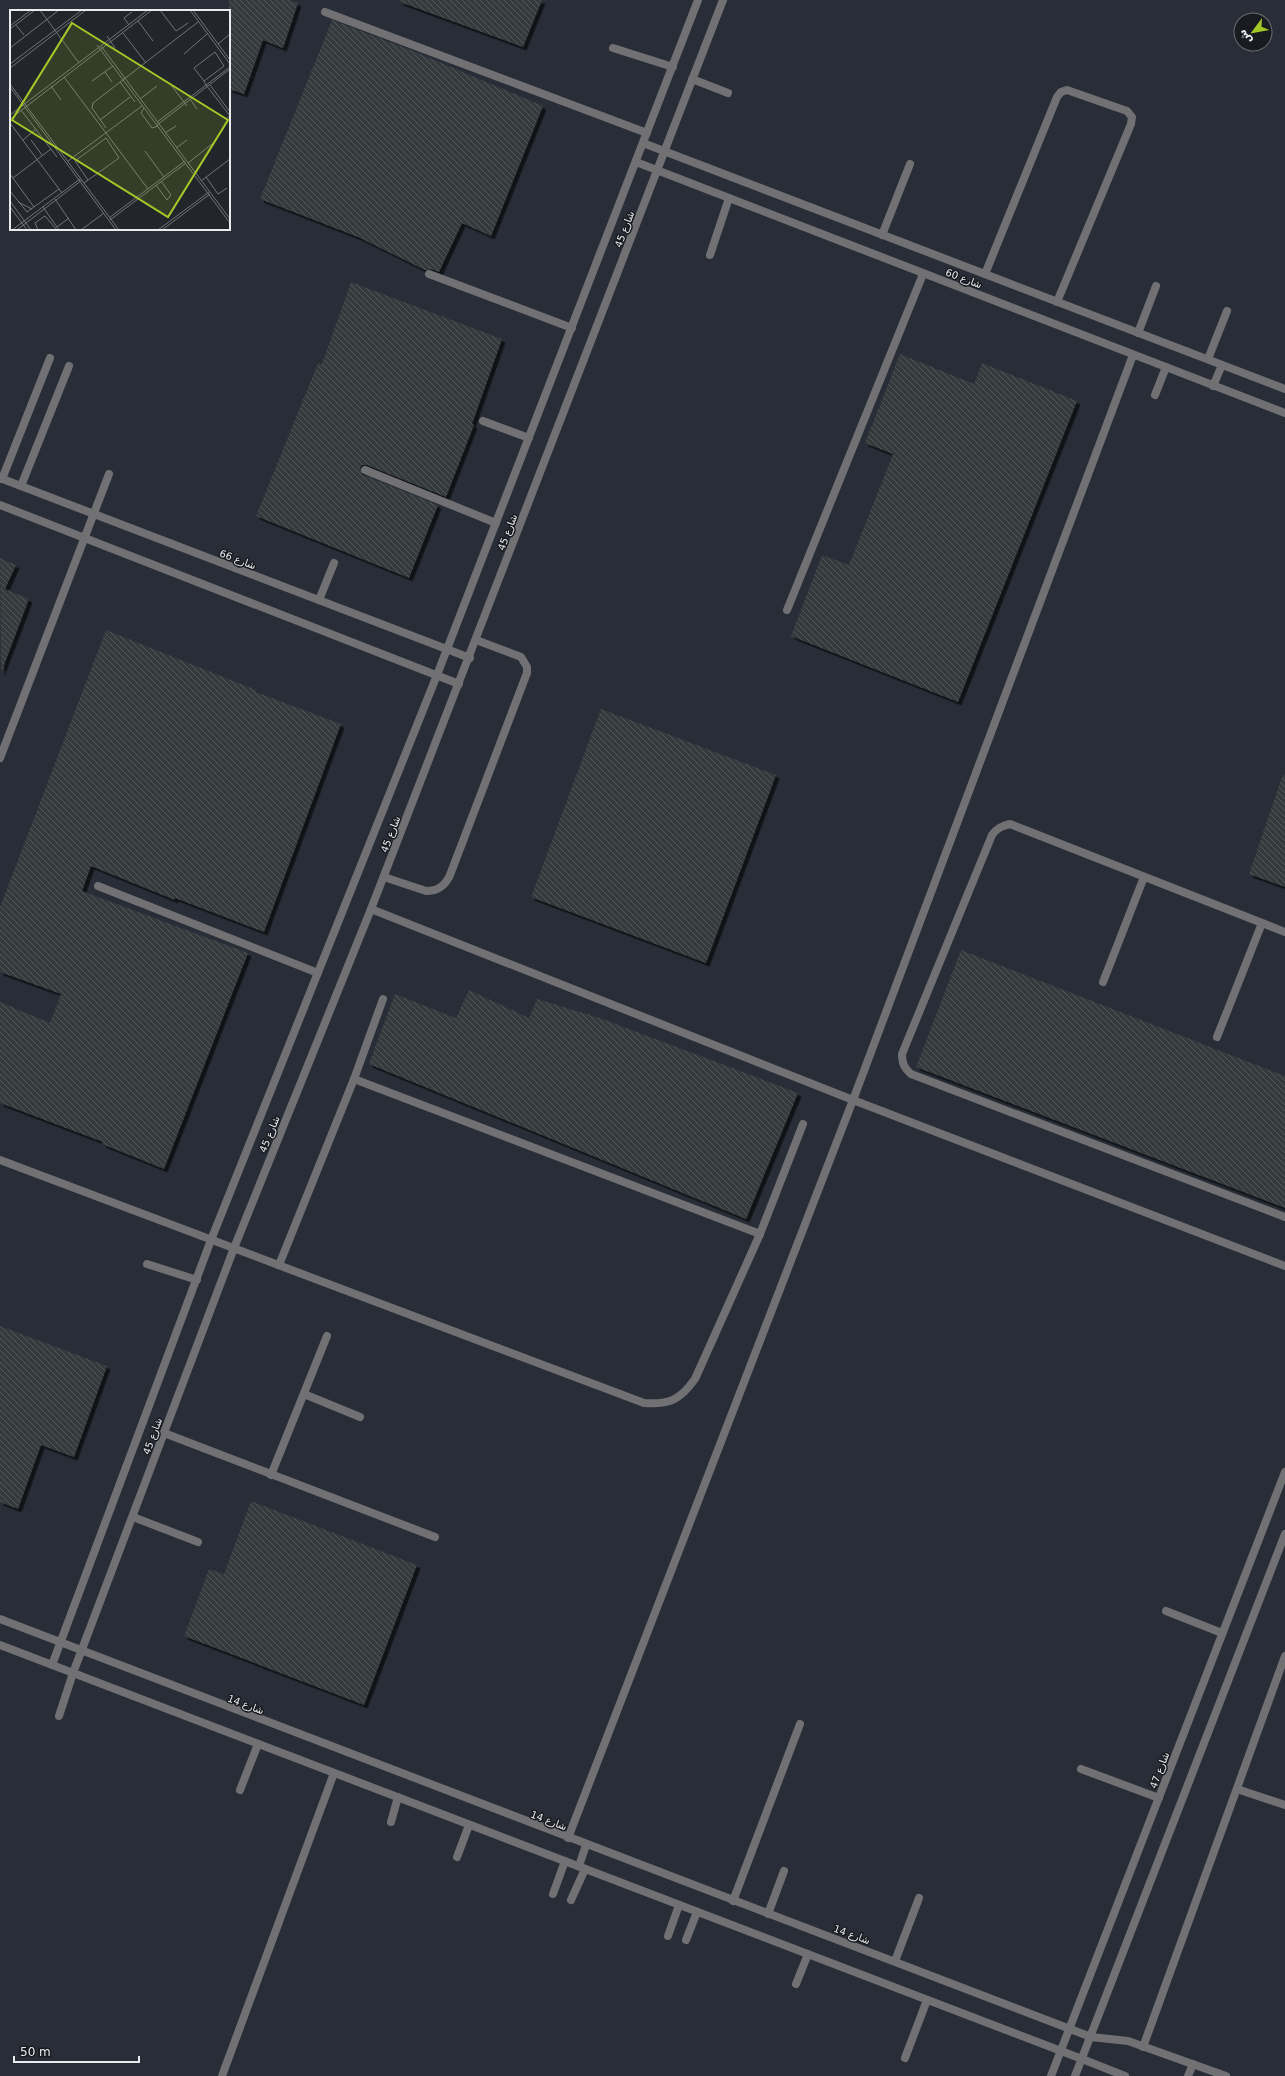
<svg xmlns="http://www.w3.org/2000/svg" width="1285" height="2076" font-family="'DejaVu Sans','Noto Sans Arabic',sans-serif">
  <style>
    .built { fill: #282d37; fill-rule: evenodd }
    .building { fill: url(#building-back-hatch); filter: url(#shadow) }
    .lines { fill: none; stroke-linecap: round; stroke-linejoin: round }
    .lane { stroke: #717173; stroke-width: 8 }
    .street { stroke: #717173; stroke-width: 8 }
    .labels { text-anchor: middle; stroke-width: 3; stroke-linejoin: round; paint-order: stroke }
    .street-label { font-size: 10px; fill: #eaebef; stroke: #191b20 }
    .inset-road { fill: none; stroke: #727478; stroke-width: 1 }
    .view { fill: #a3c927; fill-opacity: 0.15; stroke: #a3c927; stroke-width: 2 }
    .inset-edge { fill: none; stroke: #eaebef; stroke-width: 2 }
  </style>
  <defs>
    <pattern id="building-back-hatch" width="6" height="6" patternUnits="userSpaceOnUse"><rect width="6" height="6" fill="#353a3e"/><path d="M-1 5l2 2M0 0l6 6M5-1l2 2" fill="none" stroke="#52575a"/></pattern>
    <filter id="shadow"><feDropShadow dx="3.5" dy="3.5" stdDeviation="0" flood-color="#0009"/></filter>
  </defs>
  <rect width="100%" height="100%" fill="#222529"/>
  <path class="built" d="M0 0H1285V2076H0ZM11 11H229V229H11ZM1241 20H1265V44H1241Z"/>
  <g class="building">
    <polygon points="229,0 289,0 298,3 283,48 263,40 244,94 229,89"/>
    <polygon points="400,0 542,0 523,47 400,2"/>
    <polygon points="332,20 413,51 543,106 491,236 462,223 439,272 431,269 425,270 358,237 260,199"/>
    <polygon points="351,282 502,339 472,424 474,425 446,497 367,465 362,465 360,468 363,475 438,505 409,578 256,516 318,363 322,364"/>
    <polygon points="900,354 974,384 982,363 1077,401 958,702 791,636 822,555 849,565 893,454 865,443"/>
    <polygon points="0,558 16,565 5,589 29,599 1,673"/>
    <polygon points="106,630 256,690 256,692 341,724 264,932 175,898 175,900 91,866 82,891 248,953 164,1169 102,1144 103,1142 0,1103 0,1002 50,1023 61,994 0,972 0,907"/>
    <polygon points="601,709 776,775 706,963 531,897"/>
    <polygon points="1283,774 1285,775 1285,887 1249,874"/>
    <polygon points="961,950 1285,1076 1285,1208 916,1067"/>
    <polygon points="469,990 529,1018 537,999 600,1018 798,1093 746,1219 369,1064 395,994 456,1018"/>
    <polygon points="0,1326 107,1366 74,1457 41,1445 18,1509 0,1502"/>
    <polygon points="251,1501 417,1565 364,1705 184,1636 209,1569 224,1574"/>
  </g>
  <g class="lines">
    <g class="lane">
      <polyline points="325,12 647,133"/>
      <polyline points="613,48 673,67"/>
      <polyline points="692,79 728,93"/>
      <polyline points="643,143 1285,389"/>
      <polyline points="636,162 1285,413"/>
      <polyline points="882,235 910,164"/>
      <polyline points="710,255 729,198"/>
      <polyline points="429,274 572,328"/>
      <polyline points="985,274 1057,97 1061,92 1067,90 1127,111 1132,117 1131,124 1057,302"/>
      <polyline points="1138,333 1156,286"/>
      <polyline points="1208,359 1227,311"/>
      <polyline points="1213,386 1222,365"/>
      <polyline points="1155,395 1166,367"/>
      <polyline points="483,421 529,438"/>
      <polyline points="365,470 496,523"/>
      <polyline points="0,478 470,658"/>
      <polyline points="2,479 50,358"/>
      <polyline points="21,486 69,366"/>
      <polyline points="0,505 459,684"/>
      <polyline points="319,600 334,563"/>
      <polyline points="787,610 923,274"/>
      <polyline points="0,758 109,474"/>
      <path d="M384 877 426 891C438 891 445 886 450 875L527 673V667L521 657 476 640"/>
      <polyline points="98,886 318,973"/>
      <polyline points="371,909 853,1100 1285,1266"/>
      <path d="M1285 932 1010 824C1002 826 997 828 992 835L902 1054C902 1063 904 1068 911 1074L1285 1217"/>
      <polyline points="1103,982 1144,877"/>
      <polyline points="1217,1037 1262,923"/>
      <polyline points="354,1079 760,1234"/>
      <path d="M0 1160 644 1403C669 1405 680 1400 695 1379L760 1234 803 1124"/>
      <polyline points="147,1264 197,1280"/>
      <polyline points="279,1265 354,1079 383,999"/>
      <polyline points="304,1394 360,1417"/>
      <polyline points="164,1433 435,1537"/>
      <polyline points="271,1475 327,1336"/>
      <polyline points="133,1517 198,1542"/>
      <polyline points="1166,1611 1222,1633"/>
      <polyline points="52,1665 211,1240 437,675 698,0"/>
      <polyline points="59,1716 73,1673 234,1248 371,909 723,0"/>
      <polyline points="1081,1769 1159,1798"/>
      <polyline points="1237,1789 1285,1805"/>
      <polyline points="240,1790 258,1744"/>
      <polyline points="391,1822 398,1797"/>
      <polyline points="568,1838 853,1100 1133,355"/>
      <polyline points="457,1857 469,1825"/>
      <polyline points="579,1866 586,1845"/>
      <polyline points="553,1894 565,1861"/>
      <polyline points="571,1900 585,1869"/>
      <polyline points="733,1901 800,1724"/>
      <polyline points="768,1914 784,1871"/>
      <polyline points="668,1936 679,1905"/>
      <polyline points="686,1940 697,1912"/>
      <polyline points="895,1961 919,1898"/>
      <polyline points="796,1984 808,1954"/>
      <polyline points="1091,2037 1128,2041 1226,2076"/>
      <polyline points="1143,2047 1285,1656"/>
      <polyline points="905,2058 927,2000"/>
      <polyline points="1082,2059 1125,2076"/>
      <polyline points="222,2076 334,1773"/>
      <polyline points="1188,2076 1193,2064"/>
    </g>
    <g class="street">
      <polyline points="0,1619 1091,2037"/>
      <polyline points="0,1645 1082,2059"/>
      <polyline points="1051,2076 1285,1472"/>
      <polyline points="1075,2076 1285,1534"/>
    </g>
  </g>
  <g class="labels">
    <g class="street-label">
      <text transform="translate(624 229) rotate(-69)" y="4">شارع 45</text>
      <text transform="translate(964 278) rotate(21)" y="4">شارع 60</text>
      <text transform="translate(507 532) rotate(-69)" y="4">شارع 45</text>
      <text transform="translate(238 559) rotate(21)" y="4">شارع 66</text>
      <text transform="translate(390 834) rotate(-69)" y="4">شارع 45</text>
      <text transform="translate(269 1134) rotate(-68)" y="4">شارع 45</text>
      <text transform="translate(152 1436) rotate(-70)" y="4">شارع 45</text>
      <text transform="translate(246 1704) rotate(21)" y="4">شارع 14</text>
      <text transform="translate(1159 1770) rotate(-69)" y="4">شارع 47</text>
      <text transform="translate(549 1820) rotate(21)" y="4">شارع 14</text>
      <text transform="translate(852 1934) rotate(20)" y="4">شارع 14</text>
    </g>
  </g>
  <g transform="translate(10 10)">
    <rect width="220" height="220" fill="#222529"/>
    <path class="inset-road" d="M30 0 69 53M150 0 166 21 178 13M180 0 220 54M183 0 220 50M128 11 143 31M6 15 14 25M119 15 114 8 122 2M0 16 21 0M0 19 25 0M113 23 136 53M97 26 105 38M208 34 220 24M87 35 220 213M91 36 220 209M0 38 49 0M174 44 197 24M0 54 72 0M0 58 76 0M95 62 102 72M54 67 138 179M82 71 103 56M194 71 214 56 205 42 184 58 194 71 196 75 220 106 216 109M110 72 125 92M0 74 109 220M161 75 177 96M200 75 220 102M41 76 51 90M0 77 106 220M130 89 147 76M180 89 187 99M134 98 131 103 142 118 148 116M11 100 47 147M0 105 138 0M0 109 142 0M90 110 120 87M147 112 220 57M0 113 52 183M147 115 220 59M96 118 82 98 83 93 188 12M155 123 166 116M13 130 26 119M21 130 32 145M166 138 177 130M135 141 154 167M58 151 132 96M178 153 202 134M0 164 24 197M196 167 208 184 217 178M3 168 41 139M191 171 220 149M74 173 109 148 96 128 65 151 78 170M146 175 157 190 161 185 151 171M0 181 17 202 49 179M45 189 66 220M0 191 21 220M8 192 22 199M0 197 17 220M33 197 49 220M99 208 175 151M100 210 176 153M47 217 59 208M2 220 70 169M7 220 72 170M28 220 25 213 35 206 47 220M71 220 94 203M148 220 199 182M152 220 200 184"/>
    <path class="view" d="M62 13 218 110 158 207 2 110Z"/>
    <rect width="220" height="220" class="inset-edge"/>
  </g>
  <g transform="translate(1253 32) rotate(238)"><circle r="19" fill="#191b20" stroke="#6d6e73"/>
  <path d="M0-3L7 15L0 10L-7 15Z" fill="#a3c927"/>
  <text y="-6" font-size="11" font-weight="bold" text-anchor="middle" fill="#eaebef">ش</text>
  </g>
  <path d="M14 2056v6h125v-6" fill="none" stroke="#eaebef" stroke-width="2"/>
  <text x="20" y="2056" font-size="12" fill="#eaebef" stroke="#191b20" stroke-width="3" paint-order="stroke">50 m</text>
</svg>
